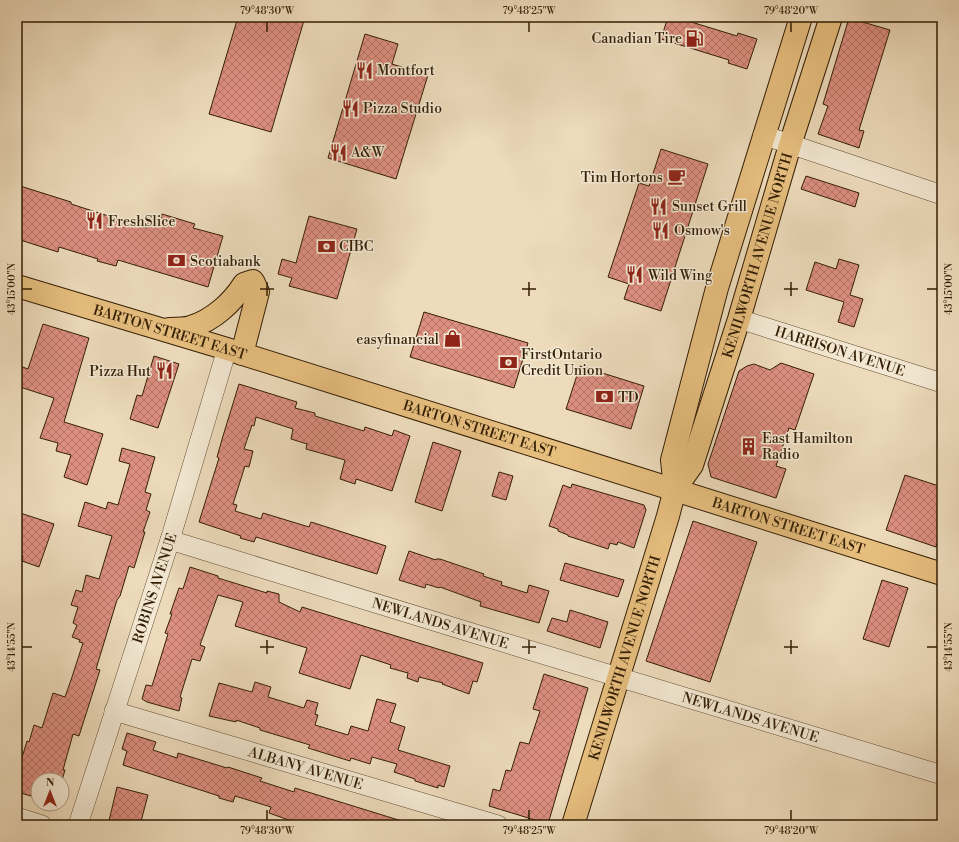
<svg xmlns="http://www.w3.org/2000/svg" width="959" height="842" font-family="'Libre Bodoni',serif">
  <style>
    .building { fill: url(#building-cross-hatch); stroke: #331e05 }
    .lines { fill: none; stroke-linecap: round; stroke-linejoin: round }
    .minor-casing { stroke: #624d32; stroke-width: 20 }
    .major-casing { stroke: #331e05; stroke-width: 24 }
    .minor { stroke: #f3e8d3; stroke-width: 19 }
    .major { stroke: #e6be7e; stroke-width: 22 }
    .ticks { fill: none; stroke: #331e05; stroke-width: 1.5 }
    .labels { text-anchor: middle; stroke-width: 3; stroke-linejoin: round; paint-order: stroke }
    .poi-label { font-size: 14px; fill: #331e05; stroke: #f3e8d3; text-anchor: start }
    .street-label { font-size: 14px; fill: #331e05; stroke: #f3e8d3 }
    .neatline { fill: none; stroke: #331e05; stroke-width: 1.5 }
    .ticks-label { font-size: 10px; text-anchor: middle; fill: #331e05 }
  </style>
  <defs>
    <pattern id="building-cross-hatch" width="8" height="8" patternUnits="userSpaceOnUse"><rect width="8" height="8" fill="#dd8f80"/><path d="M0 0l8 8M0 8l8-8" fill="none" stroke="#b47467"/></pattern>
  </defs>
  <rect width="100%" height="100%" fill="#eddbbb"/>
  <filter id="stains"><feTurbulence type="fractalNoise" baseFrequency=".005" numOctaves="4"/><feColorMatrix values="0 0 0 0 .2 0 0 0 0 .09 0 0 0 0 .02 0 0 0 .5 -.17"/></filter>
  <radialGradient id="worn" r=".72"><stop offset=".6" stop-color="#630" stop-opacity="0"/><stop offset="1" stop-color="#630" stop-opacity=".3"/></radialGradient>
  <g class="building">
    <polygon points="238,17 305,17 271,132 209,114"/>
    <polygon points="668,17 675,17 737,36 738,33 757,39 747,69 728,63 729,60 661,39"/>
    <polygon points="849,18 890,30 859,130 864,131 859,148 818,134 828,106 823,104"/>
    <polygon points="365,34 398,44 392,64 428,75 396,179 328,158"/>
    <polygon points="661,149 708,164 661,311 624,299 629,284 608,277 639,183 649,186"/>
    <polygon points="806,176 859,193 855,207 801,189"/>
    <polygon points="17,185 71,202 71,204 146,228 150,215 161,218 162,214 195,224 193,228 223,236 208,287 118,260 116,266 97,261 98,259 59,247 58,252 17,239"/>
    <polygon points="309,216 357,229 337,299 289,286 292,278 278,274 282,259 296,263"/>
    <polygon points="839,259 859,265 850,295 863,299 854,327 838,322 844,302 806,290 815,262 836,269"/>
    <polygon points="424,312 528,343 514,388 410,357"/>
    <polygon points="43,324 89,338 64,422 103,434 87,485 64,477 71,455 56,451 58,443 40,438 54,398 17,386 17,365 28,369"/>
    <polygon points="154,356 179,364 158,428 130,419 137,395 142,396"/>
    <polygon points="781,363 814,374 795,430 789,428 776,466 786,469 776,498 711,477 708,464 739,371 747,366 754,364 770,370"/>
    <polygon points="580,366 644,386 631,429 566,409"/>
    <polygon points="239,384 297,402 295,408 315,413 315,416 364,431 365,427 392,436 394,430 410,436 392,491 356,479 355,484 340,479 345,460 306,449 307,444 291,439 293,429 256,417 254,426 252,425 244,449 253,451 249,467 245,466 233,504 237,505 235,511 261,519 263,513 309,527 311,522 386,546 377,574 256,537 254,542 240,538 241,536 199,522 219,458 217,457 223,436"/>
    <polygon points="433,442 461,451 442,511 415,502"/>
    <polygon points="122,448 155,457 145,492 151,494 146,510 150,512 143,532 145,532 134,568 129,566 120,596 117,600 96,669 100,670 79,736 73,734 63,770 65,770 62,780 38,780 38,798 17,792 17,774 27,741 29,742 34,725 42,728 53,693 65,697 71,680 83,643 79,642 80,640 72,637 77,625 73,623 78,607 71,605 76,590 82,592 86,575 99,579 112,536 78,526 85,502 106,509 108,502 118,505 130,464 119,461"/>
    <polygon points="499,472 513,476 506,500 492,496"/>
    <polygon points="905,475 942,487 942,507 938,520 942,521 942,530 936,547 886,530"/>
    <polygon points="572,484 644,505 646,510 634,548 618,542 617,545 610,543 608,549 568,536 568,535 558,531 558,529 549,526 563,485 571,488"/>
    <polygon points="17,512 54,524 39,567 22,561 23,556 17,555"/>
    <polygon points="693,521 757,542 710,682 646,661"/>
    <polygon points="409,551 436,560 436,559 440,559 484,574 483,576 502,582 501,585 527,593 529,585 549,591 539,623 480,606 481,602 440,587 439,588 426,584 425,588 399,580"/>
    <polygon points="565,563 624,580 618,597 560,580"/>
    <polygon points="190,567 218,576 218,578 267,593 267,591 279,594 279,602 300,612 302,607 483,663 477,682 473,681 469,694 442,684 443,683 419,677 418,682 407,678 408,673 390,668 391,665 361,655 350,689 299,673 307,648 235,626 243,602 218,595 200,645 205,647 200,661 192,659 180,697 182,698 179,711 147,702 142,699 146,685 152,686 168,634 165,633 172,614 170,614 179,588 183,589"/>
    <polygon points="882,580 908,588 889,647 863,639"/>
    <polygon points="570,610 608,622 600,648 547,631 552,618 567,622"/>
    <polygon points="544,674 588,688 548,824 489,806 493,789 500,791 506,770 511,771 520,742 529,744 540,711 533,709"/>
    <polygon points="255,682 271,687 268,697 304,708 307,700 318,703 315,714 318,715 315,725 348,735 351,726 368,731 377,699 396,704 390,722 405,727 398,750 450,766 444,787 438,785 438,788 415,781 415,779 394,772 397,764 372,757 370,764 351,758 350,761 308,748 310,745 260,730 260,728 236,720 236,722 209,716 219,683 252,692"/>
    <polygon points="127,733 156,742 153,750 177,758 178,753 227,768 228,767 262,778 260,781 294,792 295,788 405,822 404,825 303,825 269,813 271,807 235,796 233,802 219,798 219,796 123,765 127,751 122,749"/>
    <polygon points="117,787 148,795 140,825 108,825"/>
  </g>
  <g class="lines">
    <defs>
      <g id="minor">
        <polyline points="763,135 942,195"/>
        <path id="s1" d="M739 319 942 383"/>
        <path id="s2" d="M170 540 479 635 942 775"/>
        <path id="s3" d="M114 711 498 825"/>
        <polyline points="17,817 42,825"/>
        <path id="s4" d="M78 825 170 540 227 349"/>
      </g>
      <g id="major">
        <path id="s5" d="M17 286 227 349 942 574"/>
        <path d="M169 329C176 329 185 329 191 327 213 320 232 303 244 284L253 281 258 292 242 354"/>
        <path id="s6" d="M675 489 692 465 739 319 790 145 831 17"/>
        <path id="s7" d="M573 825 668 516 675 489 672 460 717 288 801 17"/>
      </g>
    </defs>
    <use href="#minor" class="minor-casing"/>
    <use href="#major" class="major-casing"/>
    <use href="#minor" class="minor"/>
    <use href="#major" class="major"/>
  </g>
  <path class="ticks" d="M267 22V32M529 22V32M791 22V32M267 282V296M529 282V296M791 282V296M22 289H32M260 289H274M522 289H536M784 289H798M927 289H937M267 640V654M529 640V654M791 640V654M22 647H32M260 647H274M522 647H536M784 647H798M927 647H937M267 810V820M529 810V820M791 810V820"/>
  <defs>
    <symbol id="fuel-bare" viewBox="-9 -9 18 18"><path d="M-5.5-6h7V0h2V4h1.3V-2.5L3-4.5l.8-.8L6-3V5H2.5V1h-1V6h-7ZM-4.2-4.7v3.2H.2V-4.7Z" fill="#8f2418" stroke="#f3e8d3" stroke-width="2.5" paint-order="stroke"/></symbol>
    <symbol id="restaurant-bare" viewBox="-9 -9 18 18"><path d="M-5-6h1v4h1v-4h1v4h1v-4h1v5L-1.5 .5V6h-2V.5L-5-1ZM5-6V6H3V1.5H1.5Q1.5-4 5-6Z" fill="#8f2418" stroke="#f3e8d3" stroke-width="2.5" paint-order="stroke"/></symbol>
    <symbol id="cafe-bare" viewBox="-9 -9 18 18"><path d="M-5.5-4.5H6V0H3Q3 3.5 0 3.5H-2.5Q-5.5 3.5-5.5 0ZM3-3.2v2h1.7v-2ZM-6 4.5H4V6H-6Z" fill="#8f2418" stroke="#f3e8d3" stroke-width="2.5" paint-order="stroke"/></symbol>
    <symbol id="bank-bare" viewBox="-9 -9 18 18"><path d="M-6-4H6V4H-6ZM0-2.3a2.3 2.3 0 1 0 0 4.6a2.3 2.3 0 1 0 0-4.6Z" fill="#8f2418" stroke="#f3e8d3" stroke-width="2.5" paint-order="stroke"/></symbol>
    <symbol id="shop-bare" viewBox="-9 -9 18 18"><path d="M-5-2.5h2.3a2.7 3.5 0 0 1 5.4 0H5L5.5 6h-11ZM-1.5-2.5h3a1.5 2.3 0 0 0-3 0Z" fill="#8f2418" stroke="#f3e8d3" stroke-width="2.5" paint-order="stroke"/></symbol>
    <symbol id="building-bare" viewBox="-9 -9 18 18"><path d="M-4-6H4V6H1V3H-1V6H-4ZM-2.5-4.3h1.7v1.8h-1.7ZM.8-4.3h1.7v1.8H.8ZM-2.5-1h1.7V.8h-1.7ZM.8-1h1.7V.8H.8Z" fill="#8f2418" stroke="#f3e8d3" stroke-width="2.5" paint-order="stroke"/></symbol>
  </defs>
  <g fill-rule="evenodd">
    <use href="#fuel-bare" x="682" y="26" width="25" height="25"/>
    <use href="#restaurant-bare" x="352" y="58" width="25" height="25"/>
    <use href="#restaurant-bare" x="338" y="96" width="25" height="25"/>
    <use href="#restaurant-bare" x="326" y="140" width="25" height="25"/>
    <use href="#cafe-bare" x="664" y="164" width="25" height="25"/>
    <use href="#restaurant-bare" x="646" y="194" width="25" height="25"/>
    <use href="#restaurant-bare" x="82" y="208" width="25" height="25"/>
    <use href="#restaurant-bare" x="648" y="218" width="25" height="25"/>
    <use href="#bank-bare" x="314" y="234" width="25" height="25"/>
    <use href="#bank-bare" x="164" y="248" width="25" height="25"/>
    <use href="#restaurant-bare" x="622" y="262" width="25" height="25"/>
    <use href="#shop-bare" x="440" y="326" width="25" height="25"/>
    <use href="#bank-bare" x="496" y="350" width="25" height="25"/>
    <use href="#restaurant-bare" x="152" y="358" width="25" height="25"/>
    <use href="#bank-bare" x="592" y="384" width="25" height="25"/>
    <use href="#building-bare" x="736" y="434" width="25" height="25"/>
  </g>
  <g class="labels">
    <g class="poi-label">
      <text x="682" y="43" text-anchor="end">Canadian Tire</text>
      <text x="377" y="75">Montfort</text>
      <text x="363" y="113">Pizza Studio</text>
      <text x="351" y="157">A&amp;W</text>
      <text x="663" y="182" text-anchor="end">Tim Hortons</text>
      <text x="672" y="211">Sunset Grill</text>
      <text x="108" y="226">FreshSlice</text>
      <text x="674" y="235">Osmow's</text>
      <text x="339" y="251">CIBC</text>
      <text x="190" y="266">Scotiabank</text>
      <text x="648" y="280">Wild Wing</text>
      <text x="439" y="344" text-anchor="end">easyfinancial</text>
      <text x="521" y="359">FirstOntario<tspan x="521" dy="16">Credit Union</tspan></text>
      <text x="151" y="376" text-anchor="end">Pizza Hut</text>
      <text x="618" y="402">TD</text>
      <text x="762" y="443">East Hamilton<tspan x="762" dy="16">Radio</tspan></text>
    </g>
    <g class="street-label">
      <text dy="5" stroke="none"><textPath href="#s6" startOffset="249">KENILWORTH AVENUE NORTH</textPath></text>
      <text dy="5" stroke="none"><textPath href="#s5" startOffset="160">BARTON STREET EAST</textPath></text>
      <text dy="5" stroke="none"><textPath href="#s1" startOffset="106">HARRISON AVENUE</textPath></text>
      <text dy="5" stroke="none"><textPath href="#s5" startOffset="484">BARTON STREET EAST</textPath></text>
      <text dy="5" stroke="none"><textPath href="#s5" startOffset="808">BARTON STREET EAST</textPath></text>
      <text dy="5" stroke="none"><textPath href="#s4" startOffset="249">ROBINS AVENUE</textPath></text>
      <text dy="5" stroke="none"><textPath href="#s2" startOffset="283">NEWLANDS AVENUE</textPath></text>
      <text dy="5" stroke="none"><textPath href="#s7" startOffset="175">KENILWORTH AVENUE NORTH</textPath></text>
      <text dy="5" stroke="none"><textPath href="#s2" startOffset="607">NEWLANDS AVENUE</textPath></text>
      <text dy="5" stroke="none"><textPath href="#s3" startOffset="200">ALBANY AVENUE</textPath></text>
    </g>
  </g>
  <rect width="959" height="842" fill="none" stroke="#eddbbb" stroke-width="44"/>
  <g transform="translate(50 792)"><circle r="19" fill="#f3e8d3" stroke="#a69781"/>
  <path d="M0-3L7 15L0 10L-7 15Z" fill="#8f2418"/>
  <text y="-6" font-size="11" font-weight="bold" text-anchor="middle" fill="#331e05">N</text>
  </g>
  <rect x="22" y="22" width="915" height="798" class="neatline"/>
  <g class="ticks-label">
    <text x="267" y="14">79°48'30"W</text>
    <text x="529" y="14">79°48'25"W</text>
    <text x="791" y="14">79°48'20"W</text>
    <text transform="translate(11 289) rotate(-90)" y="4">43°15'00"N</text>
    <text transform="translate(948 289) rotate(-90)" y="4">43°15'00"N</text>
    <text transform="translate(11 647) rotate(-90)" y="4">43°14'55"N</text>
    <text transform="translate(948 647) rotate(-90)" y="4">43°14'55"N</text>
    <text x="267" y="834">79°48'30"W</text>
    <text x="529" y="834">79°48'25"W</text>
    <text x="791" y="834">79°48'20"W</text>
  </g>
  <rect width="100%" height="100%" filter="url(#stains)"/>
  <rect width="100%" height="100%" fill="url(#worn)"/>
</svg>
